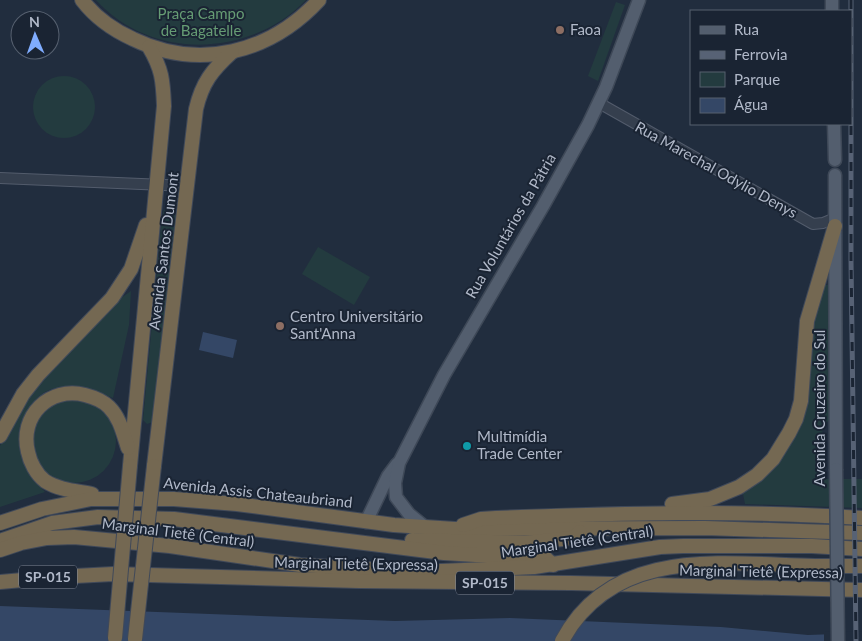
<svg xmlns="http://www.w3.org/2000/svg" width="862" height="641" font-family="Lato,sans-serif">
  <style>
    .green { fill: #233b3f }
    .water { fill: #344766 }
    .pier { fill: #212d3e }
    .lines { fill: none; stroke-linecap: round; stroke-linejoin: round }
    .minor-casing { stroke: #535c6c; stroke-width: 12 }
    .major-casing { stroke: #3e4857; stroke-width: 15 }
    .highway-casing { stroke: #404959; stroke-width: 16 }
    .minor { stroke: #353f4e; stroke-width: 10 }
    .major { stroke: #535e6e; stroke-width: 12 }
    .highway { stroke: #746852; stroke-width: 14 }
    .rail-casing { stroke: #576275; stroke-width: 5 }
    .rail { stroke: #1a2433; stroke-width: 3; stroke-dasharray: 9; stroke-linecap: butt }
    .major-bridge-casing { stroke: #3e4857; stroke-width: 15; stroke-linecap: butt }
    .highway-bridge-casing { stroke: #404959; stroke-width: 16; stroke-linecap: butt }
    .major-bridge { stroke: #535e6e; stroke-width: 12 }
    .highway-bridge { stroke: #746852; stroke-width: 14 }
    .education-dot { fill: #8d6e63; stroke: #1a2433; stroke-width: 2 }
    .culture-dot { fill: #0f9aa8; stroke: #1a2433; stroke-width: 2 }
    .labels { text-anchor: middle; stroke-width: 4; stroke-linejoin: round; paint-order: stroke }
    .shield { fill: #1a2433; stroke: #848c9c; stroke-width: 1 }
    .shield-label { font-size: 14px; font-weight: bold; fill: #b1b9c9 }
    .park-label { font-size: 15px; fill: #669c74; stroke: #1a2433 }
    .poi-label { font-size: 15px; fill: #b1b9c9; stroke: #1a2433; text-anchor: start }
    .street-label { font-size: 15px; fill: #b1b9c9; stroke: #1a2433 }
  </style>
  <rect width="100%" height="100%" fill="#212d3e"/>
  <g class="green">
    <path d="M96 0H306C250 58 151 61 96 0Z"/>
    <polygon points="616,2 625,5 598,81 588,76"/>
    <circle cx="64" cy="107" r="31"/>
    <polygon points="170,208 175,215 175,228 153,422 147,424 143,420 162,217 164,210"/>
    <polygon points="318,247 370,277 354,305 302,274"/>
    <path d="M825 285H828V289L829 420C815 436 820 460 821 479H862V508L745 504 743 494C767 474 789 453 801 424 805 413 804 397 805 386 808 349 810 319 825 285Z"/>
    <path d="M131 291 129 325 113 398C95 391 64 381 45 392 38 396 30 408 26 416 24 420 21 425 20 430 14 452 31 476 45 492L0 507V446L8 428 45 372 121 298Z"/>
    <circle cx="74" cy="441" r="42"/>
  </g>
  <g class="water">
    <polygon points="203,332 237,340 233,358 199,350"/>
    <polygon points="0,606 395,621 510,618 721,627 808,635 862,633 862,641 0,641"/>
  </g>
  <polygon class="pier" points="862,631 862,641 824,641 824,632"/>
  <g class="lines">
    <defs>
      <g id="minor">
        <polyline points="599,103 813,224 823,223 835,218"/>
        <polyline points="0,178 188,186"/>
      </g>
      <g id="major">
        <polyline points="832,0 832,11"/>
        <polyline points="834,124 835,160"/>
        <polyline points="835,175 836,469"/>
        <polyline points="366,522 388,476 397,464"/>
        <polyline points="425,527 409,514 396,497 395,483 399,463 444,375 543,206 588,125 606,87 639,0"/>
      </g>
      <g id="highway">
        <path d="M82 0C95 17 113 30 133 39 199 71 270 53 319 0"/>
        <polyline points="0,436 23,394 38,375 112,298 131,269 146,225"/>
        <path d="M130 466 164 106C163 80 162 69 149 47"/>
        <path d="M154 466 196 109C202 83 212 70 232 52"/>
        <path d="M92 494C77 491 59 490 45 481 36 474 30 462 28 452 19 416 49 386 85 395 93 397 103 401 109 407 120 418 123 433 128 448"/>
        <polyline points="672,504 710,499 739,487 757,475 773,459 789,433 796,419 801,401 807,321 835,226"/>
        <polyline points="0,523 42,509 91,499 174,499 237,504 394,525 455,529 705,528 862,533"/>
        <path d="M463 525 481 519 496 518C618 513 740 510 862 518"/>
        <polyline points="412,540 525,543 572,538 580,532"/>
        <polyline points="0,541 52,523 98,517 174,519 444,553 476,555 542,555 553,565"/>
        <polyline points="0,550 21,543 47,538 74,537 170,546 300,565 418,572 534,567 660,547 683,546 812,546 862,549"/>
        <polyline points="815,566 862,566"/>
        <polyline points="0,582 56,577 113,574 359,581 571,583 862,590"/>
      </g>
    </defs>
    <use href="#minor" class="minor-casing"/>
    <use href="#major" class="major-casing"/>
    <use href="#highway" class="highway-casing"/>
    <use href="#minor" class="minor"/>
    <use href="#major" class="major"/>
    <use href="#highway" class="highway"/>
    <defs>
      <polyline id="rail" points="851,0 851,259 856,641"/>
    </defs>
    <use href="#rail" class="rail-casing"/>
    <use href="#rail" class="rail"/>
    <defs>
      <polyline id="major-bridge" points="836,469 838,641"/>
      <g id="highway-bridge">
        <polyline points="115,638 130,466"/>
        <polyline points="135,639 154,466"/>
        <path d="M562 641C613 545 724 564 815 566"/>
      </g>
    </defs>
    <use href="#major-bridge" class="major-bridge-casing"/>
    <use href="#highway-bridge" class="highway-bridge-casing"/>
    <use href="#major-bridge" class="major-bridge"/>
    <use href="#highway-bridge" class="highway-bridge"/>
  </g>
  <g class="education-dot">
    <circle cx="560" cy="30" r="5"/>
    <circle cx="280" cy="326" r="5"/>
  </g>
  <circle class="culture-dot" cx="467" cy="446" r="5"/>
  <g class="labels">
    <g class="shield">
      <rect x="19" y="565.5" width="58" height="23" rx="4"/>
      <rect x="456" y="571.5" width="58" height="23" rx="4"/>
    </g>
    <g class="shield-label">
      <text x="48" y="582">SP-015</text>
      <text x="485" y="588">SP-015</text>
    </g>
    <g class="park-label">
      <text x="201" y="19">Praça Campo<tspan x="201" dy="17">de Bagatelle</tspan></text>
    </g>
    <g class="poi-label">
      <text x="570" y="35">Faoa</text>
      <text x="290" y="322">Centro Universitário<tspan x="290" dy="17">Sant'Anna</tspan></text>
      <text x="477" y="442">Multimídia<tspan x="477" dy="17">Trade Center</tspan></text>
    </g>
    <g class="street-label">
      <text transform="translate(716 170) rotate(29)" y="5">Rua Marechal Odylio Denys</text>
      <text transform="translate(511 226) rotate(-60)" y="5">Rua Voluntários da Pátria</text>
      <text transform="translate(164 251) rotate(-83)" y="5">Avenida Santos Dumont</text>
      <text transform="translate(820 408) rotate(-90)" y="5">Avenida Cruzeiro do Sul</text>
      <text transform="translate(258 493) rotate(6)" y="5">Avenida Assis Chateaubriand</text>
      <text transform="translate(178 533) rotate(7)" y="5">Marginal Tietê (Central)</text>
      <text transform="translate(577 542) rotate(-8)" y="5">Marginal Tietê (Central)</text>
      <text transform="translate(356 564) rotate(1)" y="5">Marginal Tietê (Expressa)</text>
      <text transform="translate(761 572) rotate(1)" y="5">Marginal Tietê (Expressa)</text>
    </g>
  </g>
  <rect x="690" y="10" width="162" height="115" fill="#1a2433" stroke="#56606f"/>
  <rect x="700" y="26" width="25" height="8" fill="#535e6e" stroke="#56606f"/>
  <text x="734" y="35" font-size="15" fill="#b1b9c9">Rua</text>
  <rect x="700" y="51" width="25" height="8" fill="#576275" stroke="#56606f"/>
  <text x="734" y="60" font-size="15" fill="#b1b9c9">Ferrovia</text>
  <rect x="700" y="72" width="25" height="15" fill="#233b3f" stroke="#56606f"/>
  <text x="734" y="85" font-size="15" fill="#b1b9c9">Parque</text>
  <rect x="700" y="98" width="25" height="15" fill="#344766" stroke="#56606f"/>
  <text x="734" y="110" font-size="15" fill="#b1b9c9">Água</text>
  <g transform="translate(35 35) rotate(358)"><circle r="24" fill="#1a2433" stroke="#56606f"/>
  <path d="M0-4L9 19L0 12L-9 19Z" fill="#80adff"/>
  <text y="-8" font-size="14" font-weight="bold" text-anchor="middle" fill="#b1b9c9">N</text>
  </g>
</svg>
